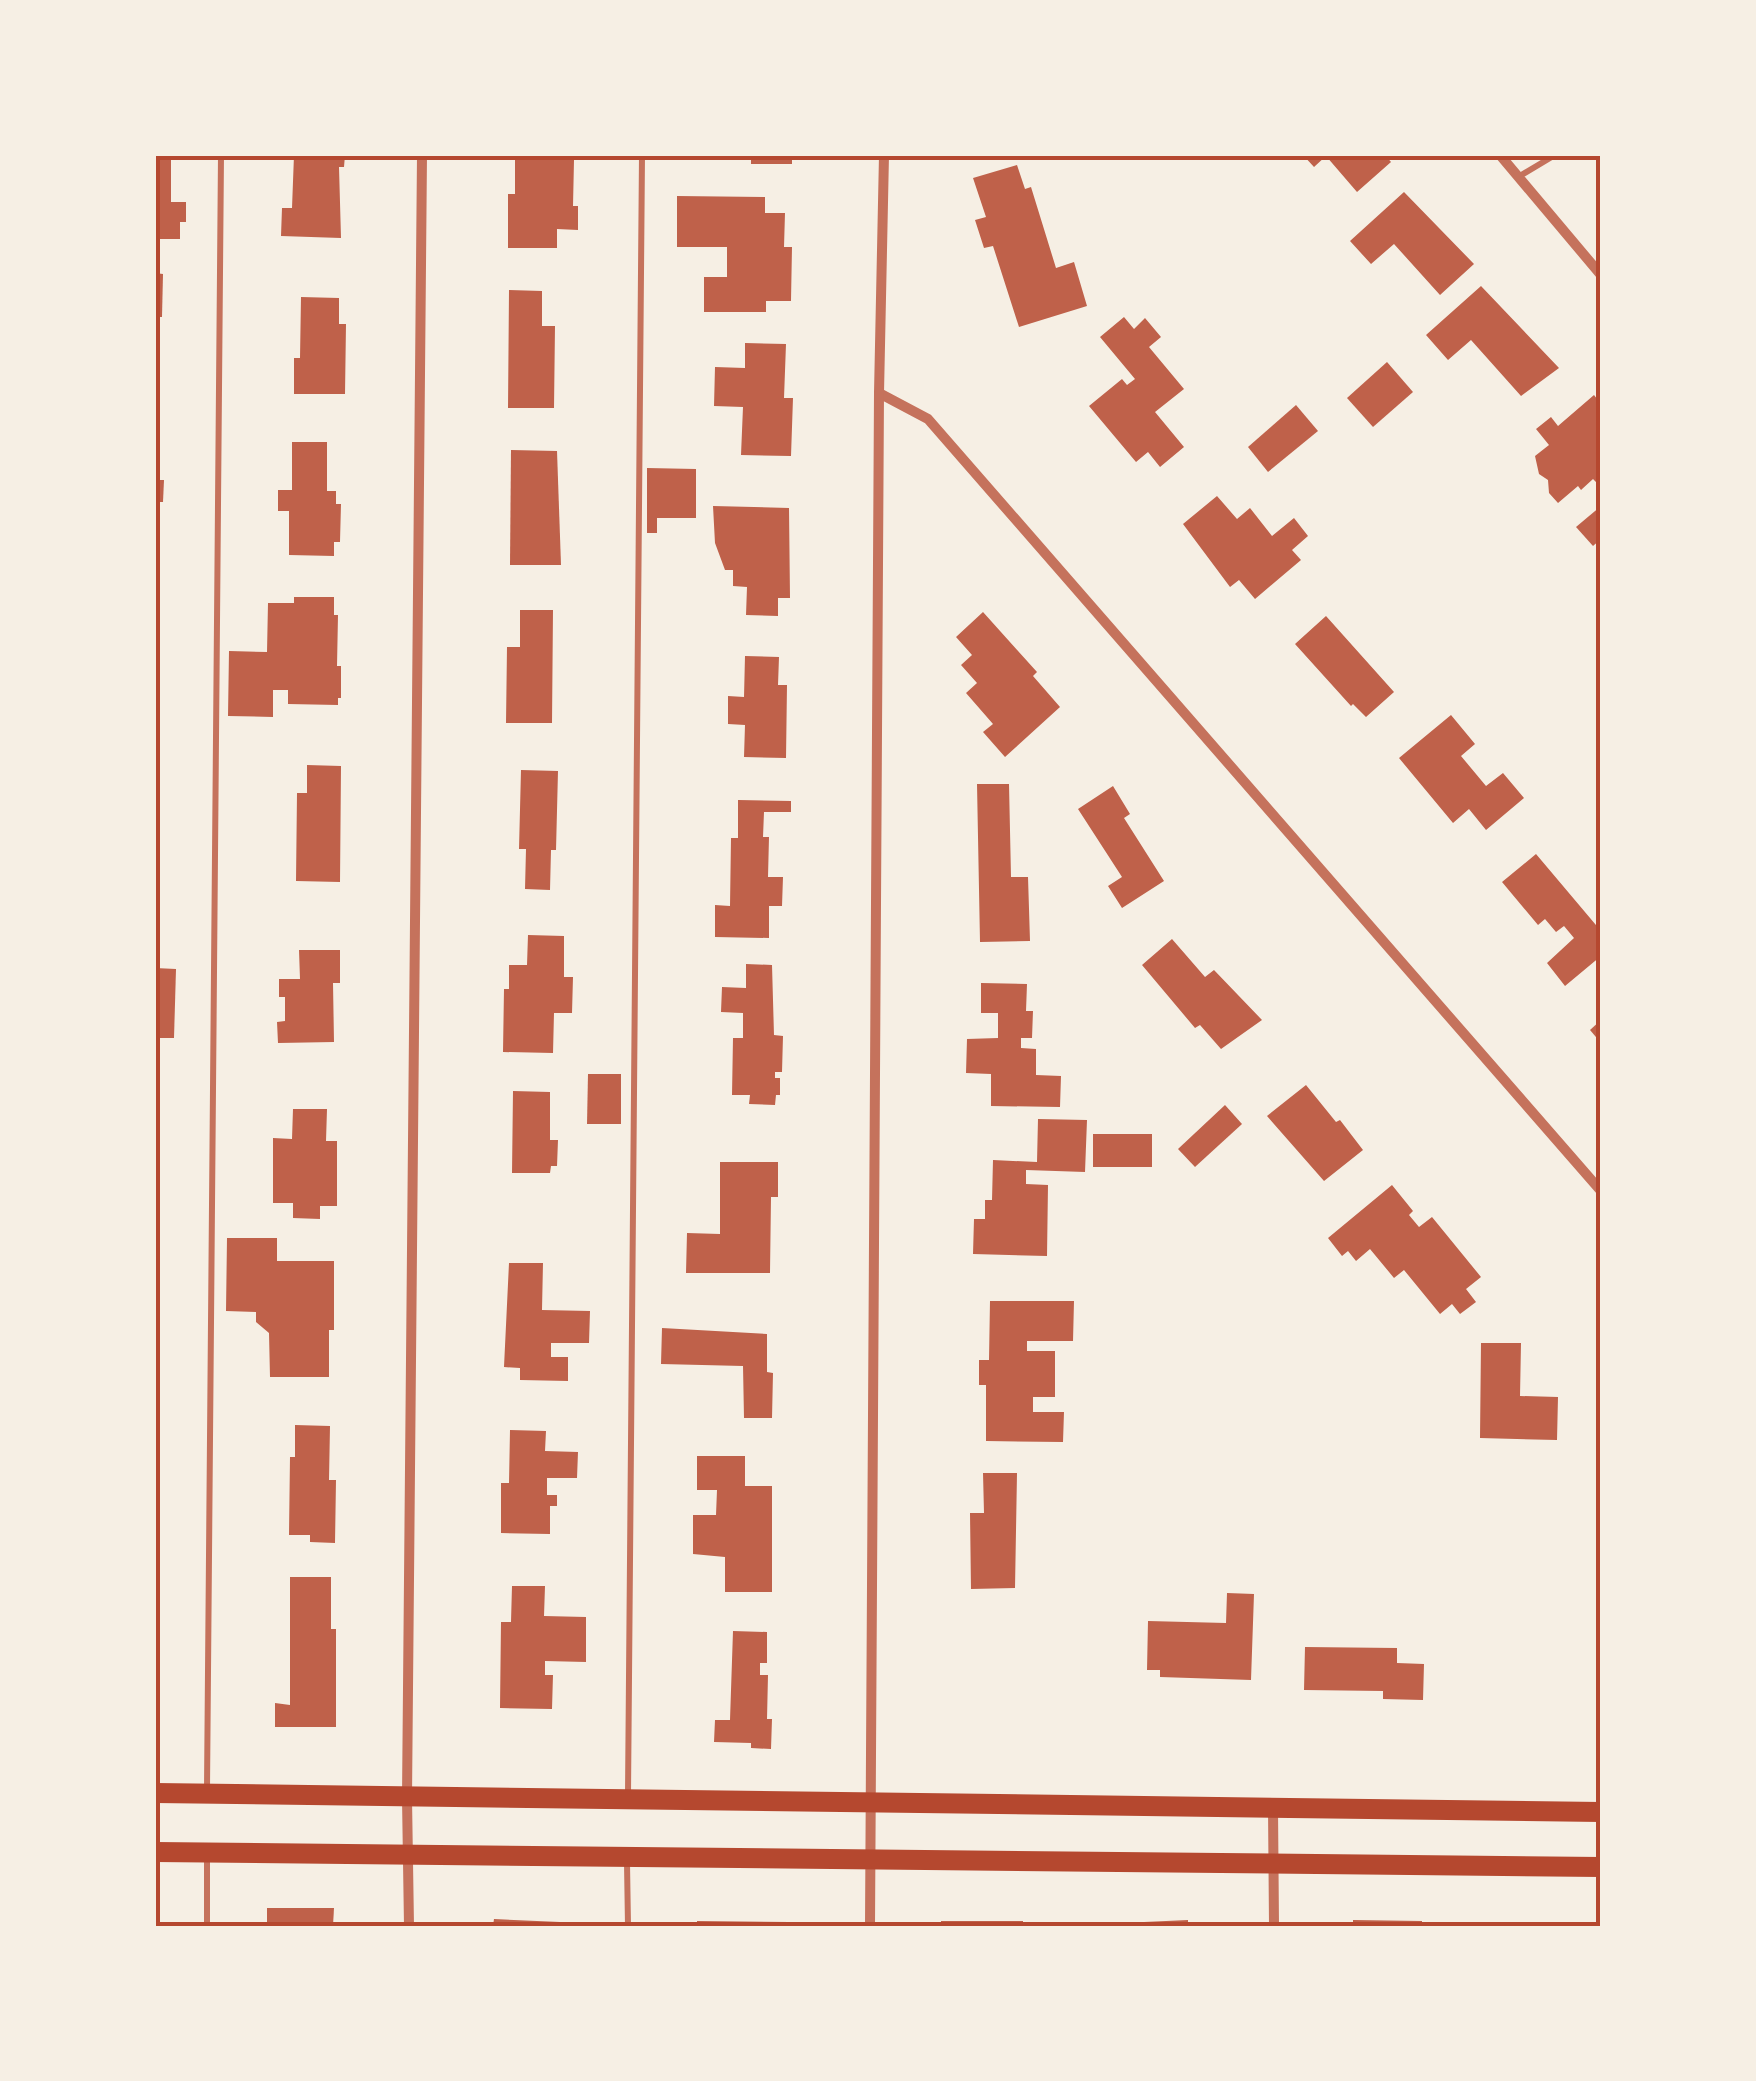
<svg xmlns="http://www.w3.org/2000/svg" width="1756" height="2081" font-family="Poppins,sans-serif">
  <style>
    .building { fill: #bf614a }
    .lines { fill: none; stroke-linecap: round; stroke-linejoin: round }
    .service { stroke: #c5725c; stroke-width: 6 }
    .minor { stroke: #c5725c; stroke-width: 10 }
    .secondary { stroke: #b5482f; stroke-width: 20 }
    .neatline { fill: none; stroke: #b5482f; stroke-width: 4 }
  </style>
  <rect width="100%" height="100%" fill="#f6efe4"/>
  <g class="building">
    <polygon points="155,155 205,155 205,159 171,159 171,202 186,202 186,222 180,222 180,239 155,239"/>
    <polygon points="294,155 345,155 344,167 339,167 341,238 281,236 282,208 292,208"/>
    <polygon points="521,155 557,155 557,160 574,160 573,206 578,206 578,230 557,229 557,248 508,248 508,194 515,194 515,158"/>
    <rect x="751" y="155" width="41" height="9"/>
    <polygon points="1303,155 1385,155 1391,162 1357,192 1326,156 1314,167"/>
    <polygon points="1017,165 1025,189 1031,187 1056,268 1074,262 1087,306 1019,327 993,246 984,248 975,220 986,217 973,178"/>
    <polygon points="1404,192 1474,264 1440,295 1394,244 1371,264 1350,241"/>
    <polygon points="677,196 765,197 765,213 785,213 784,247 792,247 791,301 766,301 766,312 704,312 704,277 727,277 727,247 677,247"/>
    <polygon points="155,273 163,274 162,317 155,317"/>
    <polygon points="1481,286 1559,368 1521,396 1471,340 1448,360 1426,335"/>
    <polygon points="509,290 542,291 542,326 555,326 554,408 508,408"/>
    <polygon points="301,297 339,298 339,324 346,324 345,394 294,394 294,358 300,358"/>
    <polygon points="1124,317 1134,329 1145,318 1161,337 1149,347 1184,389 1155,412 1184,447 1160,467 1148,452 1136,462 1089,406 1122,379 1127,385 1135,379 1100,337"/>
    <polygon points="745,343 786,344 784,398 793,398 791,456 741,455 743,407 714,406 715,367 745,368"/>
    <rect x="155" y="358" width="5" height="31"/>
    <polygon points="1387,362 1413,392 1373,427 1347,398"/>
    <polygon points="1594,395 1601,404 1601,481 1598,484 1593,479 1581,490 1578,486 1558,503 1549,493 1548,480 1539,474 1535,456 1549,445 1536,429 1551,417 1558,426"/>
    <polygon points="1296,405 1318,431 1268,472 1248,447"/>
    <polygon points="292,442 327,442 327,491 336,491 336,504 341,504 340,542 334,542 334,556 289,555 289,511 278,511 278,490 292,490"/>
    <polygon points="511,450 557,451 561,565 510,565"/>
    <polygon points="647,468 696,469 696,518 657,518 657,533 647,533"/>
    <polygon points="155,480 164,480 163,502 155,502"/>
    <polygon points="1217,496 1237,519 1250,508 1272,536 1294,518 1308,536 1292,550 1301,560 1255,599 1239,580 1230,587 1183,524"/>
    <polygon points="713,506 789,508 790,598 778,598 778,616 746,615 747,587 733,586 733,570 725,570 715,543"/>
    <polygon points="1601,506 1601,539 1593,546 1576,527"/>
    <polygon points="294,597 334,597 334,615 338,615 337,666 341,666 341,698 338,698 338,705 288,704 288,690 273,690 273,717 228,716 229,651 267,652 268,603 294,603"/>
    <polygon points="520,610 553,610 552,723 506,723 507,647 520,647"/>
    <polygon points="983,612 1037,672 1033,676 1060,707 1005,757 983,732 993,724 966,693 977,683 961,665 972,655 956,637"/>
    <polygon points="1326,616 1394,692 1366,717 1353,704 1351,706 1295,644"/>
    <polygon points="745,656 779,657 778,685 787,685 786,758 744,757 745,725 728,724 728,696 744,697"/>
    <polygon points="1451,715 1475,744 1461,756 1486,786 1503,773 1524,798 1486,830 1469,809 1453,823 1399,758"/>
    <polygon points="155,757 159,757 160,823 155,823"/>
    <polygon points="307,765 341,766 340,882 296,881 297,793 307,793"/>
    <polygon points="521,770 558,771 556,850 551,850 550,890 525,889 526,849 519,849"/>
    <polygon points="977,784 1009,784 1011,877 1028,877 1030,941 980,942"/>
    <polygon points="1113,786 1130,814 1124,818 1164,881 1122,908 1108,886 1122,877 1078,809"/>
    <polygon points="738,800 791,801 791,812 764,812 763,837 769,837 768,877 783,877 782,906 769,906 769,938 715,937 715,905 730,906 731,838 738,838"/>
    <polygon points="1536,854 1601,931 1601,956 1565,986 1547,963 1574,938 1564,926 1556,932 1545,919 1538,925 1502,882"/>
    <polygon points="528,935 564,936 564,977 573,977 572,1013 554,1013 553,1053 503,1052 504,989 509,989 509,965 527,965"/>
    <polygon points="1172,939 1205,977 1214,970 1262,1020 1221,1049 1200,1025 1195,1028 1142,965"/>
    <polygon points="299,950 340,950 340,983 333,983 334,1042 278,1043 277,1022 285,1021 285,997 279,997 279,979 300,979"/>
    <polygon points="746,964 772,965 774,1035 783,1036 782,1072 775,1072 775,1078 780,1078 780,1095 776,1095 775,1105 749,1104 750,1095 732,1095 733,1038 743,1038 743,1013 721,1012 722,987 746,988"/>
    <polygon points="155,968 176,969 174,1038 155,1038"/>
    <polygon points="981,983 1027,984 1026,1011 1033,1011 1032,1038 1021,1038 1021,1048 1036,1049 1036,1075 1061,1076 1060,1107 991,1106 991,1074 966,1073 967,1039 998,1038 998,1013 981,1013"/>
    <polygon points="1601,1020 1601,1043 1590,1030"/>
    <polygon points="588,1074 621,1074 621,1124 587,1124"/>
    <polygon points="1306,1085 1336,1122 1340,1120 1363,1150 1324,1181 1267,1116"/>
    <polygon points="513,1091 550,1092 550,1140 558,1140 557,1166 551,1166 550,1173 512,1173"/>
    <polygon points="1225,1105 1242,1124 1195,1167 1178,1149"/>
    <polygon points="293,1109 327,1109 326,1141 337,1141 337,1206 320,1206 320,1219 293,1218 293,1203 273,1203 273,1138 292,1139"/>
    <polygon points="1038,1119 1087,1120 1085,1172 1026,1170 1026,1184 1048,1185 1047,1256 973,1254 974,1219 985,1219 985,1200 992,1200 993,1160 1037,1162"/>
    <rect x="1093" y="1134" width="59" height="33"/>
    <polygon points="720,1162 778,1162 778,1197 771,1197 770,1273 686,1273 687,1233 720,1234"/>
    <polygon points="1392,1185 1413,1211 1409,1215 1419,1227 1432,1217 1481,1277 1466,1289 1476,1302 1460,1314 1452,1304 1440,1314 1404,1270 1394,1278 1370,1249 1356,1261 1348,1251 1342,1256 1328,1238"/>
    <polygon points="227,1238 277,1238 277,1261 334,1261 334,1330 329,1330 329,1377 270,1377 269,1333 256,1322 256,1312 226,1311"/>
    <polygon points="509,1263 543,1263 542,1310 590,1311 589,1343 551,1343 551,1357 568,1357 568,1381 520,1380 520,1368 504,1367"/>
    <polygon points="990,1301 1074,1301 1073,1341 1027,1341 1027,1351 1055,1351 1055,1397 1033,1397 1033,1412 1064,1412 1063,1442 986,1441 986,1385 979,1385 979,1360 989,1360"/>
    <polygon points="662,1328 767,1334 767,1372 773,1373 772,1418 744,1418 743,1366 661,1364"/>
    <polygon points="1481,1343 1521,1343 1520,1396 1558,1397 1557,1440 1480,1438"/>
    <polygon points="295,1425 330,1426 329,1480 336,1480 335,1543 310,1542 310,1535 289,1535 290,1457 295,1457"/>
    <polygon points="510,1430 546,1431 545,1451 578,1452 577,1478 547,1478 547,1495 557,1495 557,1506 550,1506 550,1534 501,1533 501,1483 509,1483"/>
    <polygon points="697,1456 745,1456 745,1486 772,1486 772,1592 725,1592 725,1557 693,1554 693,1515 716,1515 717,1490 697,1490"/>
    <polygon points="983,1473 1017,1473 1015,1588 971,1589 970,1513 984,1513"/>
    <polygon points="290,1577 331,1577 331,1629 336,1629 336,1727 275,1727 275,1703 290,1705"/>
    <polygon points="512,1586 545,1586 544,1616 586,1617 586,1662 545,1661 545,1675 553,1675 552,1709 500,1708 501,1622 511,1622"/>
    <polygon points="1227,1593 1254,1594 1251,1680 1160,1677 1160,1670 1147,1670 1148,1621 1226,1623"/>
    <polygon points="733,1631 767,1632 767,1663 760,1663 760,1675 768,1675 767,1719 772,1719 771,1749 751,1748 751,1743 714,1742 715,1720 730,1720"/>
    <polygon points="1305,1647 1397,1648 1397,1663 1424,1664 1423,1700 1383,1699 1383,1691 1304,1690"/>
    <polygon points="267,1908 334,1908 333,1926 267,1926"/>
    <polygon points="494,1919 560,1922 560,1926 493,1926"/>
    <polygon points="1188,1920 1188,1926 1122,1926 1122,1923"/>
    <polygon points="1353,1920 1422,1921 1422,1926 1353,1926"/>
    <polygon points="697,1921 789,1922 789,1926 697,1926"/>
    <rect x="941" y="1921" width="82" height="5"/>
  </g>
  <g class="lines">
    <g class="service">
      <polyline points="1518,177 1555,155"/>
      <polyline points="207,1789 221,155"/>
      <polyline points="628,1794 642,155"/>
      <polyline points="627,1863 628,1926"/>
      <polyline points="207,1926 207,1859"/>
    </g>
    <g class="minor">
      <polyline points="1500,155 1601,275"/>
      <polyline points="879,393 928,419 1601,1191"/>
      <polyline points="1273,1808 1274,1926"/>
      <polyline points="409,1926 407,1798 422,155"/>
      <polyline points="870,1926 879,393 884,155"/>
    </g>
    <g class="secondary">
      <polyline points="155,1793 1601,1812"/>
      <polyline points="155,1852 1601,1867"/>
    </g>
  </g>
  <rect width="1756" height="2081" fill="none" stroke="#f6efe4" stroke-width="315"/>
  <rect x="158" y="158" width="1440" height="1766" class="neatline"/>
</svg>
